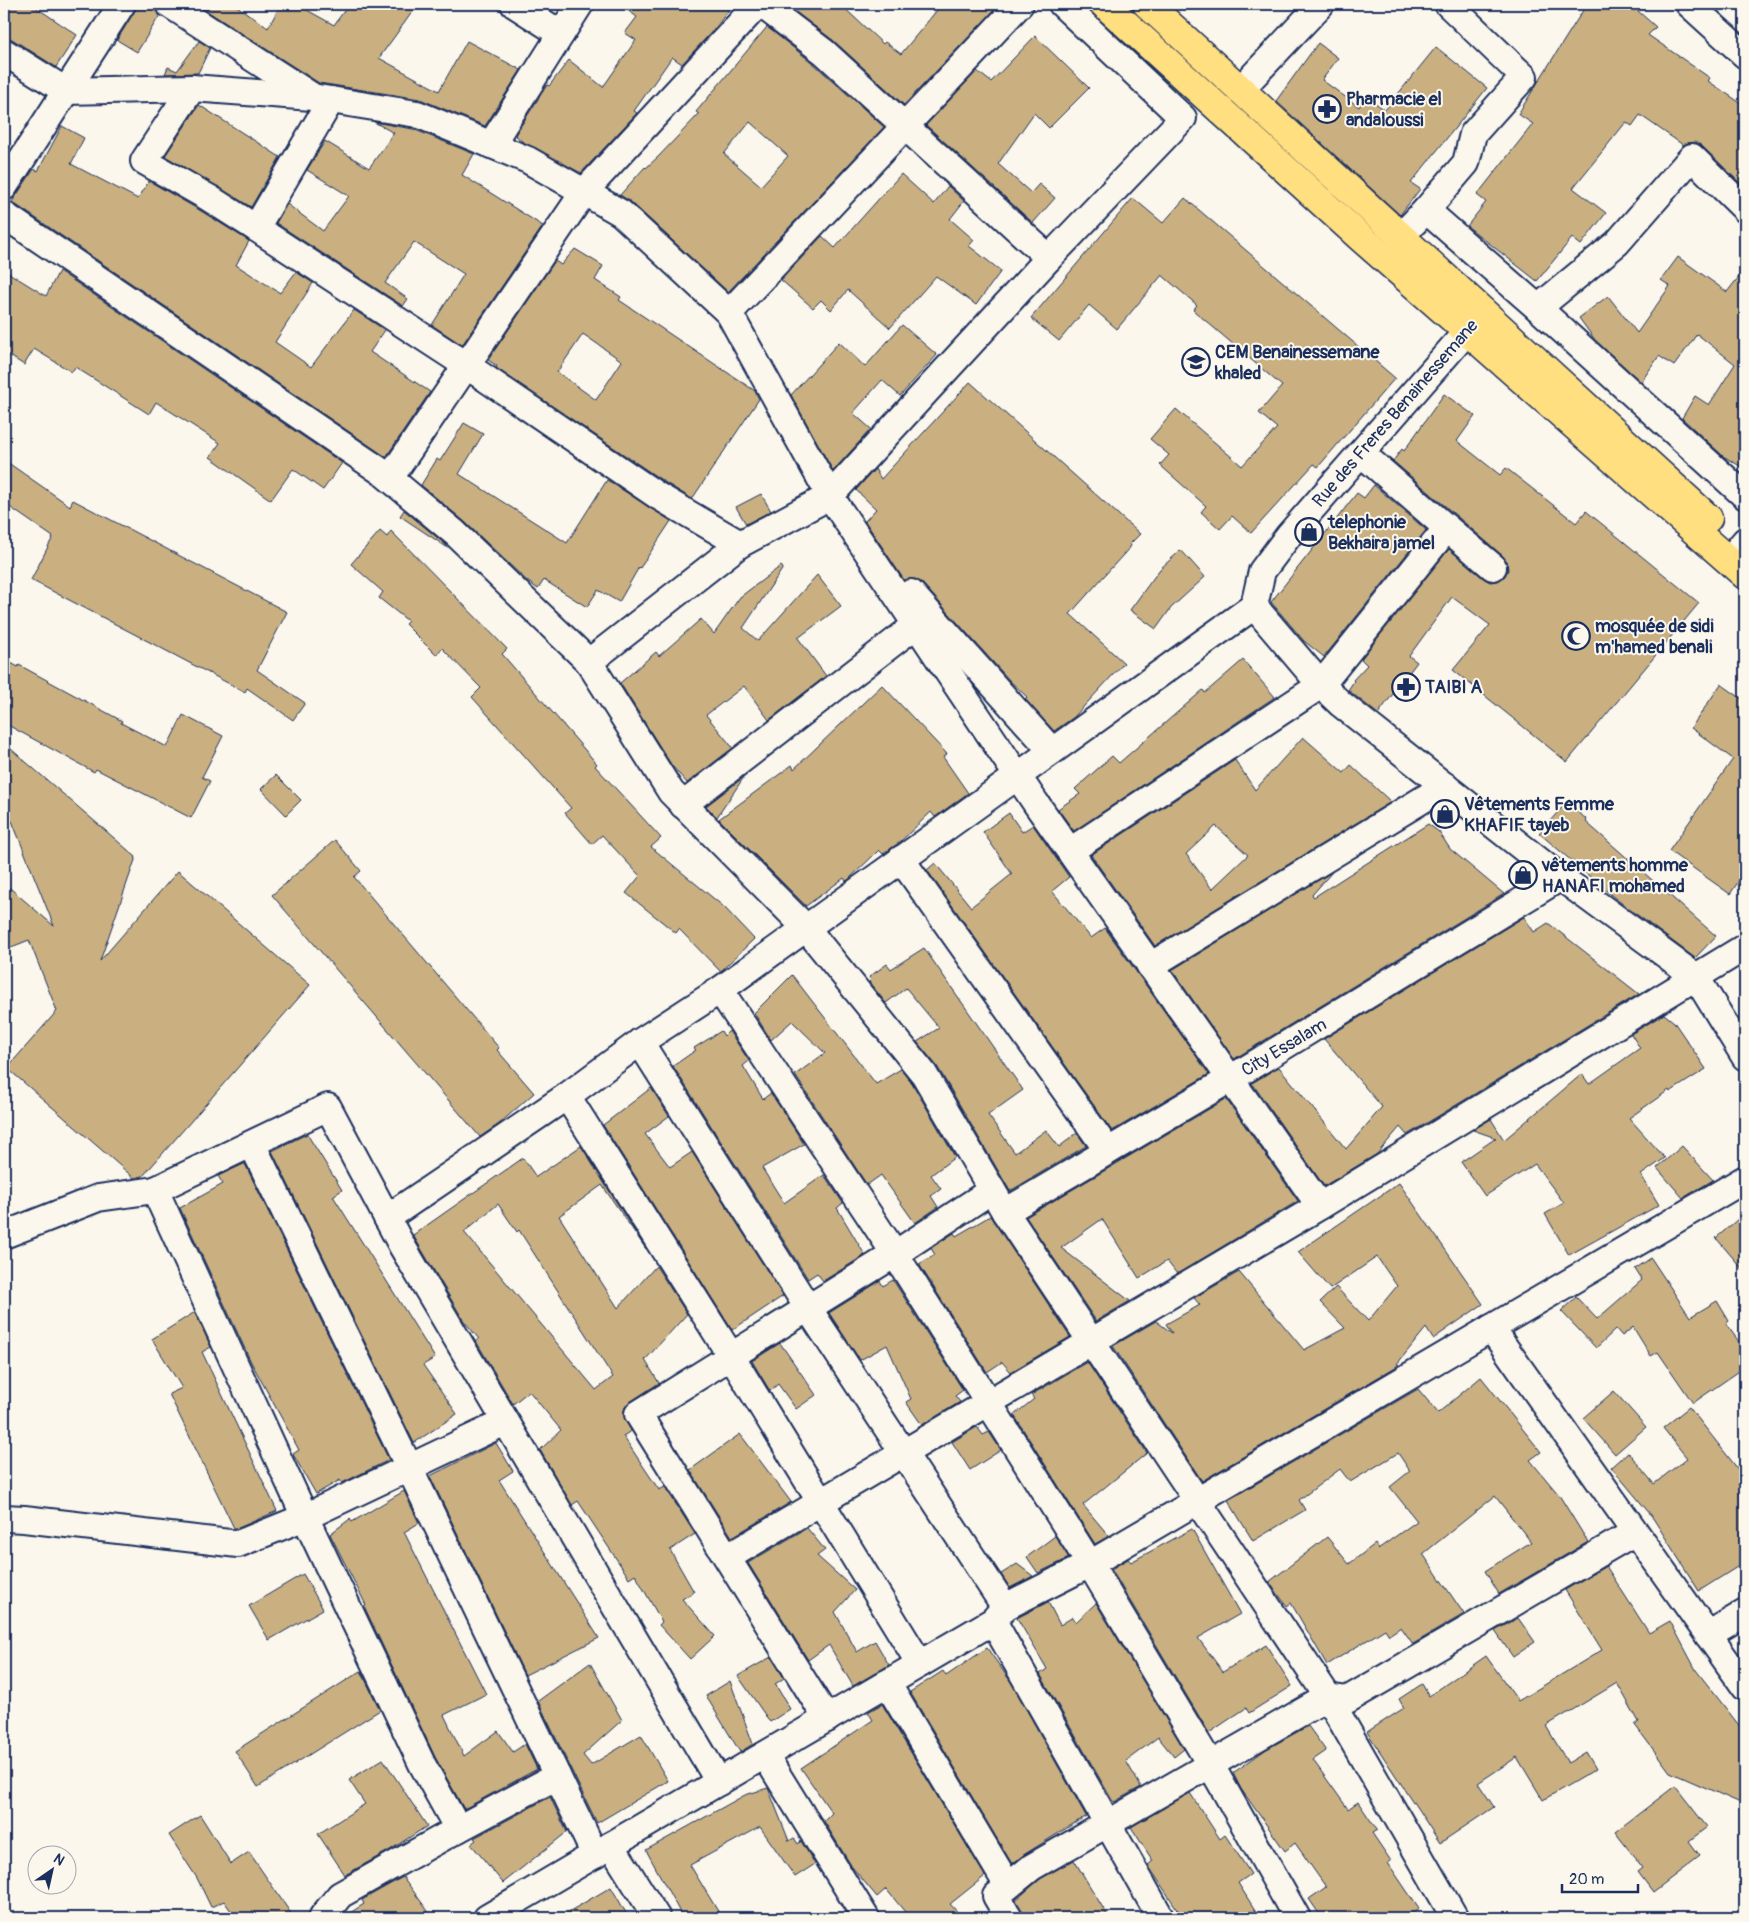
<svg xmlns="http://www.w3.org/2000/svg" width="1749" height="1922" font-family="Pangolin,sans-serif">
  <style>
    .building { fill: #cab080; stroke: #1b2f5e; fill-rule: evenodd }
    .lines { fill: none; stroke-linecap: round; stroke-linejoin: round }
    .minor-casing { stroke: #1b2f5e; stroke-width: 30 }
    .major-casing { stroke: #1b2f5e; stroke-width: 31 }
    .minor { stroke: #fbf7ec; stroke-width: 26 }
    .major { stroke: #ffdf80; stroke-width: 28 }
    .labels { text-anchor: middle; stroke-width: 4; stroke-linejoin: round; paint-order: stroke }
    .poi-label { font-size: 18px; font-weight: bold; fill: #1b2f5e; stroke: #fbf7ec; text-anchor: start }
    .street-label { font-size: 18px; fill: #1b2f5e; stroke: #fbf7ec }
  </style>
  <rect width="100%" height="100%" fill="#fbf7ec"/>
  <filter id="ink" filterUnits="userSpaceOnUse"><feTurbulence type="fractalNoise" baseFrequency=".02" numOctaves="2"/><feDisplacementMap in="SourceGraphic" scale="10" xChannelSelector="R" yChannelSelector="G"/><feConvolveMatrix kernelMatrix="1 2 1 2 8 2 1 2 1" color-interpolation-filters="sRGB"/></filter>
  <g filter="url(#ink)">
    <g class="building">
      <polygon points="4,4 31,4 77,35 56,67 12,39 4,37"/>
      <polygon points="139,4 154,4 155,10 160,15 137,52 117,40"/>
      <polygon points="196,4 234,4 268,28 281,4 296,4 334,25 349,4 418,4 379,58 439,91 467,41 521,70 485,126 420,99 319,83"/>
      <polygon points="619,4 733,4 717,26 682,64 672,57 634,111 637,113 581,173 523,142 515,135 547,85 549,86 569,60 603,87 636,40 625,33 637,17"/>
      <polygon points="785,4 840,4 883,44 885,42 901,54 942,4 1000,4 904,105 834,41"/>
      <polygon points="1587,4 1630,4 1656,27 1648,35 1710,78 1708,81 1745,106 1745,188 1702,146 1695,142 1688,143 1683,145 1640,115 1632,126 1626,122 1573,188 1606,213 1581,245 1572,238 1537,281 1467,226 1486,202 1477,195 1533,124 1518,114"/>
      <path d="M767 27 814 64 884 127 728 292 631 202 620 195 645 167 646 168 659 156 699 114 696 112ZM750 122 788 156 761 186 724 154Z"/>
      <polygon points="1035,36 1089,88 1049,128 1034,113 998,164 1031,193 1039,184 1055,198 1033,223 926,125 977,71 991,82"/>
      <polygon points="199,41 210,48 198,73 165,74 168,67 177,71"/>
      <polygon points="1318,43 1338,58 1322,80 1359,107 1366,96 1385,110 1436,47 1487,88 1411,183 1420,189 1400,215 1276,101"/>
      <polygon points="199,105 280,157 251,207 165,156"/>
      <polygon points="374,122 413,129 474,154 462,175 543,226 462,345 432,325 464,274 414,242 385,283 408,299 403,306 276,223 287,204 323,231 349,196 307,170 325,141 369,168 394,133"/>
      <polygon points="62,126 84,138 71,164 138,199 149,181 201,211 249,241 236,265 280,293 296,272 313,283 275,342 311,367 354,310 385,330 370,352 430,392 386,457 12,202 34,169 38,171"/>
      <polygon points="901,174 934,204 948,186 964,201 950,219 974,240 969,246 1001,271 976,305 936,276 890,328 848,290 831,310 821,300 813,308 781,280 822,236 835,248"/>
      <polygon points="1133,198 1163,223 1185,198 1395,378 1318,467 1314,464 1251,533 1232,516 1220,529 1201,512 1206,506 1160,465 1169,455 1150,439 1176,409 1242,466 1277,428 1259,413 1282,386 1193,310 1197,305 1162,275 1117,329 1089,305 1059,341 1031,318"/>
      <path d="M575 249 603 266 595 280 621 297 619 300 755 391 759 399 692 499 666 483 496 368 497 366 488 360 555 261 561 265ZM583 334 622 361 596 400 557 372Z"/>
      <polygon points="1678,257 1727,292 1745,269 1745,469 1723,456 1682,418 1695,396 1709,405 1735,364 1697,334 1674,366 1659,356 1641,382 1595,340 1579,318 1608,296 1637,333 1670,286 1661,280"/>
      <polygon points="4,270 46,296 59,271 342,463 323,490 293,469 271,500 210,457 220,443 156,402 149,414 75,367 72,372 34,349 24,365 4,352"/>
      <polygon points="902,325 937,355 900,396 882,380 853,413 871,429 833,471 791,395 839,342 865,367"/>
      <polygon points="970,382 1140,534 1130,544 1131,546 1070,614 1124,663 1074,717 1054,731 1025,699 1027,697 1010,681 922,583 915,579 904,580 865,521 876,509 856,490 875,469 881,479"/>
      <polygon points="1444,394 1475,416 1457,441 1500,475 1506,468 1576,523 1586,511 1699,603 1567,762 1453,670 1490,625 1452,597 1409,656 1417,662 1378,714 1348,690 1354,681 1353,680 1367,665 1361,659 1449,549 1483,578 1490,582 1498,581 1505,576 1508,570 1507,562 1503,556 1393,461 1402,449 1404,451"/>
      <polygon points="464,423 483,434 459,474 567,543 607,480 671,521 640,568 639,567 619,602 598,590 587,607 544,580 538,589 527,581 465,522 421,485 437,459 440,461"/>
      <polygon points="4,460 70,506 73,500 287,612 257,670 305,703 293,720 247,688 245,692 31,580 53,537 4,503"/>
      <polygon points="1374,485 1426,530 1324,657 1304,641 1271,602 1357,493 1364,498"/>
      <polygon points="761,494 771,511 746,524 736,507"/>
      <polygon points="404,510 445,544 448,548 400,516"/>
      <polygon points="380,531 387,537 391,531 507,649 502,654 597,764 595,766 661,838 651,847 724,907 754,939 722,970 720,971 679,929 676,933 626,893 640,876 602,835 592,844 565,813 571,808 472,697 481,688 442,648 436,655 405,624 408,621 379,598 383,592 351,564"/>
      <polygon points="1181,550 1205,577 1171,608 1156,629 1130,610 1160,569"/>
      <polygon points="781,566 783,568 743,628 758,641 817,575 841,606 798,638 826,676 769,720 744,686 706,715 733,748 687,783 672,766 620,683 656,652 659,656 701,619 714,634 740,597"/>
      <polygon points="4,659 18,667 19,665 122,721 121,723 167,747 183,715 223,736 202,777 210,781 191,818 96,769 94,772 4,723"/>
      <polygon points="1243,660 1275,697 1074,831 1058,809 1080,794 1075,789 1112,756 1119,763 1203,690 1205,693"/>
      <polygon points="1721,684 1745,701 1745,872 1730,894 1669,851 1733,759 1691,728"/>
      <polygon points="882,685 947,754 943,757 968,793 935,817 931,812 900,842 883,854 879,850 848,880 846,881 844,878 806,906 719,819 792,765 794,769"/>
      <path d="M1303 737 1344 773 1351 765 1391 802 1155 946 1091 855 1235 760 1255 790ZM1216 826 1248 855 1212 889 1186 854Z"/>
      <polygon points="4,743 136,857 100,961 178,871 310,985 143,1176 134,1178 7,1068 57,1011 29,940 4,950 4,883 54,926 12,821 4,818"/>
      <polygon points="276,775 301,800 286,815 261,789"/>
      <polygon points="744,777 717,817 706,806"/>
      <polygon points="1567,802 1587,820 1586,822 1716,936 1695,958 1616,899 1539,833"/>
      <polygon points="1009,813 1022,832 1033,825 1069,877 1052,891 1091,938 1105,928 1209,1074 1112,1131 927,870 935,863 971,907 1012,874 983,832"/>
      <polygon points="1428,824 1439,832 1450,849 1504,894 1234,1059 1172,970 1332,872 1312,895 1314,897"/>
      <polygon points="335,840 361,871 354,877 499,1048 497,1050 534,1093 499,1124 480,1137 272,895"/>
      <polygon points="1524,917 1534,932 1548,923 1639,994 1407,1135 1400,1127 1377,1154 1324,1186 1252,1083 1279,1067 1346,1149 1382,1107 1324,1039"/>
      <polygon points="924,948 1023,1090 988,1115 1015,1153 1046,1130 1059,1147 1077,1133 1086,1146 1010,1191 937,1066 917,1042 939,1028 906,988 886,1003 869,982 871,980 869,977 887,964 891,969"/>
      <polygon points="792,975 876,1084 901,1069 912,1083 955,1157 931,1175 941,1189 931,1196 938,1207 915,1223 881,1175 867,1185 795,1075 825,1053 792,1021 771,1040 754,1013"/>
      <polygon points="1664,1014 1674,1022 1706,1069 1670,1092 1669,1090 1629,1118 1665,1158 1641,1175 1659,1205 1569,1255 1545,1214 1564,1203 1535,1164 1485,1196 1461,1162 1496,1138 1473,1130 1491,1119 1504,1140 1582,1074 1589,1084 1640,1048 1631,1034"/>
      <polygon points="721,1031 724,1036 729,1031 749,1061 743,1066 763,1099 771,1093 804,1144 762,1168 784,1203 824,1175 843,1203 837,1208 865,1255 823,1281 817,1273 808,1279 673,1066 696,1050 694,1048"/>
      <polygon points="651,1088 669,1116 645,1134 670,1167 692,1152 783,1296 732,1330 603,1125"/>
      <polygon points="1226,1099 1298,1201 1177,1274 1167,1261 1139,1278 1102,1219 1061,1248 1130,1301 1096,1321 1026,1217"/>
      <polygon points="307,1134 342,1190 333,1196 435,1358 423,1365 457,1414 414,1443 272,1151"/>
      <path d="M581 1146 646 1249 602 1185 559 1216 618 1308 656 1266 687 1314 645 1360 659 1383 630 1402 625 1407 623 1414 631 1431 623 1436 659 1490 665 1487 695 1534 670 1550 694 1592 682 1599 715 1636 690 1659 659 1625 662 1622 635 1574 629 1578 578 1501 572 1505 540 1450 561 1430 529 1391 513 1404 476 1341 479 1339 464 1321 413 1235 523 1158 536 1177ZM498 1204 517 1232 519 1230 613 1377 596 1390 464 1232Z"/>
      <polygon points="1682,1146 1713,1180 1683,1198 1657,1168"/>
      <polygon points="244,1164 245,1164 389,1460 342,1483 340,1480 316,1494 294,1456 293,1454 299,1450 251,1362 180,1208 223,1184 218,1176"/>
      <polygon points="1399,1183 1483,1304 1433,1339 1426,1328 1397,1364 1399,1365 1202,1481 1113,1346 1156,1321 1172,1333 1166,1324 1200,1305 1194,1298 1239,1272 1304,1350 1345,1328 1320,1302 1336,1287 1368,1321 1397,1286 1377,1257 1330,1289 1298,1252"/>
      <polygon points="1745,1213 1745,1272 1716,1238"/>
      <polygon points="990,1216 1070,1337 1011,1372 1002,1362 987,1372 919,1264 935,1255 931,1248 954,1233 956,1236"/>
      <polygon points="1651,1258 1690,1317 1717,1301 1729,1321 1726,1324 1745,1350 1745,1367 1693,1403 1658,1352 1651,1356 1633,1327 1622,1336 1616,1329 1596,1348 1561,1311 1576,1297 1597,1319 1642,1280 1635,1269"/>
      <polygon points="893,1280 963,1390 955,1396 960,1402 922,1425 906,1402 911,1399 887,1345 860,1360 829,1313 880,1281 883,1286"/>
      <polygon points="195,1312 211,1347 202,1352 277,1511 236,1529 234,1528 169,1394 182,1388 152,1339"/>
      <polygon points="780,1343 816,1395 796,1409 778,1384 770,1391 752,1361"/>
      <polygon points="1087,1362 1147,1453 1083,1505 1109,1536 1095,1544 1014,1415 1034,1399 1031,1395"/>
      <polygon points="1481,1377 1541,1452 1530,1460 1559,1495 1588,1542 1499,1594 1485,1571 1531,1542 1495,1496 1423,1554 1464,1614 1413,1644 1401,1627 1389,1635 1385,1629 1327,1665 1291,1603 1287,1606 1269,1582 1327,1537 1349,1564 1375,1544 1378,1549 1417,1521 1390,1487 1410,1471 1398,1453 1350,1482 1340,1469 1299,1500 1305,1510 1253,1541 1228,1500 1418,1389 1438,1413"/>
      <polygon points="1614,1391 1646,1427 1615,1454 1583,1418"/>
      <polygon points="1689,1407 1745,1478 1745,1562 1699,1591 1651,1515 1611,1467 1628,1452 1654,1484 1687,1458 1663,1428"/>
      <polygon points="977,1427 983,1435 989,1432 1001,1450 970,1470 952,1442"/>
      <polygon points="740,1434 791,1502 732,1537 690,1470"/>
      <polygon points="496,1443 513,1471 499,1480 599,1638 525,1675 430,1476"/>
      <polygon points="404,1491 419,1523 404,1532 486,1694 444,1715 464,1756 498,1731 513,1752 525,1744 537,1769 464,1809 435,1757 364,1606 366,1605 330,1534 350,1519 352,1522"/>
      <polygon points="807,1528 825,1550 817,1556 855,1590 835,1612 857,1652 875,1641 889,1665 853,1686 829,1645 808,1660 748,1563"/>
      <polygon points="1192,1529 1240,1614 1198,1638 1223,1672 1266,1645 1292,1686 1249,1713 1246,1708 1209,1733 1111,1569 1128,1559 1131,1562"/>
      <polygon points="1055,1536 1069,1558 1038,1573 1027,1557"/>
      <polygon points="1017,1564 1033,1576 1010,1588 1001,1574"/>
      <polygon points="1606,1566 1649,1633 1670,1621 1696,1670 1745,1733 1745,1805 1670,1772 1635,1725 1639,1722 1617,1683 1546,1726 1568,1763 1586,1752 1596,1769 1543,1800 1517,1757 1478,1783 1494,1807 1440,1843 1367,1732 1404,1708 1399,1699 1422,1684 1429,1696 1486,1656 1518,1701 1602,1650 1565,1590"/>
      <polygon points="303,1574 323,1609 269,1640 249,1606"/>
      <polygon points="1048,1602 1060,1625 1073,1617 1076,1622 1096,1603 1184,1749 1174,1757 1158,1737 1126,1761 1141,1787 1114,1802 1112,1800 1040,1674 1047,1669 1017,1618"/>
      <polygon points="1518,1618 1535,1642 1513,1657 1495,1631"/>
      <polygon points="987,1648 1011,1682 1086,1816 1025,1854 1012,1864 910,1692 943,1671 946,1676"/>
      <polygon points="771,1657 784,1678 775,1684 790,1709 770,1722 738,1676"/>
      <polygon points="590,1663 622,1720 583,1755 591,1765 641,1735 668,1781 597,1823 538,1701"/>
      <polygon points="361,1671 380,1710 258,1787 235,1751"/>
      <polygon points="730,1681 753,1744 740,1752 706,1696"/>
      <polygon points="882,1704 985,1876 950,1904 963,1918 910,1918 886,1889 877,1897 852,1867 824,1821 832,1813 801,1768 873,1720 868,1712"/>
      <polygon points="1308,1726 1326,1751 1313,1760 1348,1809 1358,1802 1377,1830 1372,1833 1391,1861 1388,1863 1419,1909 1405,1918 1322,1918 1309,1899 1326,1887 1295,1843 1285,1851 1241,1789 1233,1773 1265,1750"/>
      <polygon points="383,1759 427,1826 390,1850 345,1875 318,1834 365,1804 349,1780"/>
      <polygon points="1675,1786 1707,1827 1689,1841 1700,1856 1653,1892 1638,1872 1643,1868 1615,1832"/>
      <polygon points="768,1788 789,1841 794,1838 798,1844 801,1841 815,1864 795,1877 760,1827 690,1865 722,1918 683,1918 646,1850 745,1795"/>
      <polygon points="1190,1793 1220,1839 1225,1835 1251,1874 1238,1883 1260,1918 1183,1918 1148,1865 1153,1861 1131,1827"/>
      <polygon points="550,1797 567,1832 503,1883 471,1844 476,1840 474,1838"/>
      <polygon points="200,1815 231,1864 249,1852 294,1918 236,1918 224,1901 211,1907 197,1878 169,1835"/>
      <polygon points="1074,1860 1109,1918 1027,1918 1016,1900 1040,1879"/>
      <polygon points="403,1877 433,1918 342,1918 364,1904 362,1900"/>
      <polygon points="611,1887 629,1918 558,1918"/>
    </g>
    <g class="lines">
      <defs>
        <g id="minor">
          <polyline points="169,4 310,95"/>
          <polyline points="514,4 561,34"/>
          <polyline points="1689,4 1745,55"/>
          <polyline points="4,52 66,91 192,88 312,97 417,114 528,160 621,213 729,313 830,496 1035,802 1320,1206"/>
          <polyline points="192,88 144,161 209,198 256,228"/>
          <polyline points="1240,90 1321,4"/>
          <polyline points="331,100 256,228 466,365 658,496 740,544 830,496 1049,258 824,52 761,4"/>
          <polyline points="491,145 580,4"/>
          <polyline points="4,187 122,4"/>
          <polyline points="1426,210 1466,163 1473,134 1524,77 1448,4"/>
          <polyline points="4,215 382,472 455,533 589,662 671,792 806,928 924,1074 1005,1212 1328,1697 1455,1918"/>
          <polyline points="1401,236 1426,210 1538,308 1745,496"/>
          <polyline points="1049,258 1183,118 1062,4"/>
          <polyline points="1538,308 1617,243 1692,157 1745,209"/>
          <polyline points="729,313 1020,4"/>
          <polyline points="1482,314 1289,535 1262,571 1254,606 1321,685 1341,704 1552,871 1696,977 1745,1057"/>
          <polyline points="390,478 584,192 758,4"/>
          <polyline points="1447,528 1493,567"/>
          <polyline points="1739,548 1745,541"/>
          <polyline points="911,593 1052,751"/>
          <polyline points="589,662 740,544"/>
          <polyline points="683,805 916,625"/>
          <polyline points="1070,851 1321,685 1447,528 1361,453"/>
          <polyline points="901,859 1108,1151"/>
          <polyline points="1150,966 1445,786"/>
          <polyline points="720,990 895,1254 1090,1564 1210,1764 1297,1918"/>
          <polyline points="640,1042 808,1308 1005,1607"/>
          <polyline points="567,1096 731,1356 920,1664"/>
          <polyline points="252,1144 409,1467 595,1855"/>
          <polyline points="1005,1212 1230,1079 1561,877"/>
          <polyline points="387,1218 567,1096 640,1042 720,990 1254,606"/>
          <polyline points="4,1235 98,1198 155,1190"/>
          <polyline points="1491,1328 1745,1687"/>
          <polyline points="4,1518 24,1519 238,1544 305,1517 505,1422"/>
          <polyline points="728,1557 1320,1206 1745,947"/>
          <polyline points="993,1621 1161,1918"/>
          <polyline points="1708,1635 1745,1613"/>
          <polyline points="887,1683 1008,1886"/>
          <polyline points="827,1719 638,1414 895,1254 992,1190"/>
          <polyline points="765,1755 866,1918"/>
          <polyline points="458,1829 557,1776"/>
          <polyline points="611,1845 657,1918"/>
          <polyline points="324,1918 323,1916 340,1895 458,1829 422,1764 305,1517 155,1190 328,1107 402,1246 719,1782"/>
          <polyline points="487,1918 993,1621 1005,1607 1090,1564 1745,1179"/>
          <polyline points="1009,1918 996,1896 1032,1867 1328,1697 1347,1700 1635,1532"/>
        </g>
        <g id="major">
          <polyline points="1104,4 1361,238 1745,575"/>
          <polyline points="1147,4 1708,518"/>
        </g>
      </defs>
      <use href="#minor" class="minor-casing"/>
      <use href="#major" class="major-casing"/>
      <use href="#minor" class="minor"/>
      <use href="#major" class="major"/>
    </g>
  </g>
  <defs>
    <symbol id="pharmacy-ring" viewBox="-11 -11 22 22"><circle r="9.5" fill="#fbf7ec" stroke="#1b2f5e" stroke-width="1.5"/><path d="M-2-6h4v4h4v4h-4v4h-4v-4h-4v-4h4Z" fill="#1b2f5e"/></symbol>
    <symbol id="school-ring" viewBox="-11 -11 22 22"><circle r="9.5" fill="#fbf7ec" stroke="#1b2f5e" stroke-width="1.5"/><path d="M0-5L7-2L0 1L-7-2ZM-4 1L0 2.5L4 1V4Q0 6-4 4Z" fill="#1b2f5e"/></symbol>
    <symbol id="shop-ring" viewBox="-11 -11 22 22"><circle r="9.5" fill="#fbf7ec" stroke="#1b2f5e" stroke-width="1.5"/><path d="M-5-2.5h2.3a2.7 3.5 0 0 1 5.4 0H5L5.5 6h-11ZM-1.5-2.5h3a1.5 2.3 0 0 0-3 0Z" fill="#1b2f5e"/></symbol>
    <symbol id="mosque-ring" viewBox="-11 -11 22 22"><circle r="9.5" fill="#fbf7ec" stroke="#1b2f5e" stroke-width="1.5"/><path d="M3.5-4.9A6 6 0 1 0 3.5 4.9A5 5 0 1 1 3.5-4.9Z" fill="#1b2f5e"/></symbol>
  </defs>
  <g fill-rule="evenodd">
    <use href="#pharmacy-ring" x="1311" y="93" width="32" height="32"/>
    <use href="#school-ring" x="1180" y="346" width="32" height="32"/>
    <use href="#shop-ring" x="1293" y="516" width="32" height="32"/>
    <use href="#mosque-ring" x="1560" y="620" width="32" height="32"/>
    <use href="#pharmacy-ring" x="1390" y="671" width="32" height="32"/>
    <use href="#shop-ring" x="1429" y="798" width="32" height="32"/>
    <use href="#shop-ring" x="1507" y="859" width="32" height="32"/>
  </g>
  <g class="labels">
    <g class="poi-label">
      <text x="1346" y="105">Pharmacie el<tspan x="1346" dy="21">andaloussi</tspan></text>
      <text x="1215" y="358">CEM Benainessemane<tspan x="1215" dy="21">khaled</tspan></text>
      <text x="1328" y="528">telephonie<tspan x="1328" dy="21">Bekhaira jamel</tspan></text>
      <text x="1595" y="632">mosquée de sidi<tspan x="1595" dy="21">m'hamed benali</tspan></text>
      <text x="1425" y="693">TAIBI A</text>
      <text x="1464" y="810">Vêtements Femme<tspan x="1464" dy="21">KHAFIF tayeb</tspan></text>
      <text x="1542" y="871">vêtements homme<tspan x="1542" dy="21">HANAFI mohamed</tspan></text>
    </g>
    <g class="street-label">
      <text transform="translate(1395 413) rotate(-49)" y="6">Rue des Freres Benainessemane</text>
      <text transform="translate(1284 1047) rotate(-31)" y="6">City Essalam</text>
    </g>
  </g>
  <rect width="1749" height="1922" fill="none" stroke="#fbf7ec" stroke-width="20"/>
  <rect x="10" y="10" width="1729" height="1902" fill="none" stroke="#1b2f5e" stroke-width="2" filter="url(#ink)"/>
  <g transform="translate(52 1870) rotate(34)"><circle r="24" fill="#fbf7ec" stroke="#a1a7b3"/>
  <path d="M0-4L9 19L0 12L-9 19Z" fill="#1b2f5e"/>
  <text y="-8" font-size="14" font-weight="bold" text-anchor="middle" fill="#1b2f5e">N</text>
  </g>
  <path d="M1562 1884v8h76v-8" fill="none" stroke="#1b2f5e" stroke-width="2.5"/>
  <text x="1569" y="1884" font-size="15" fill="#1b2f5e" stroke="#fbf7ec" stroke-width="4" paint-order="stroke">20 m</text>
</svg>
